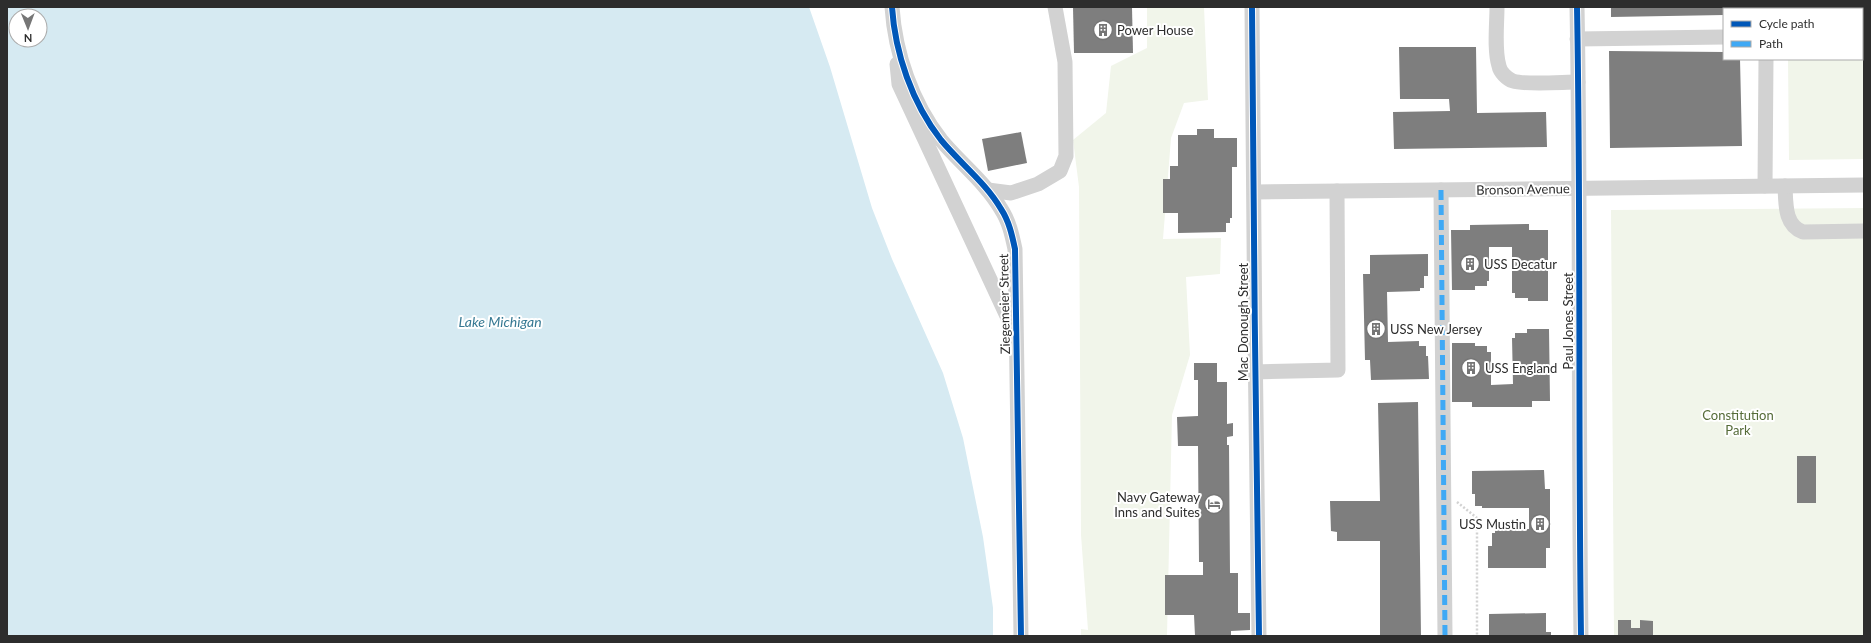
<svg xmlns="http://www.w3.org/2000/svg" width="1871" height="643" font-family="Lato,sans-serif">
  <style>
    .green { fill: #f1f5ea }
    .water { fill: #d6eaf2; fill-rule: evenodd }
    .building { fill: #7e7e7e }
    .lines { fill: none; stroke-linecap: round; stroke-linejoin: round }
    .path { stroke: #d2d2d2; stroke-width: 2.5; stroke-dasharray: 2 2; stroke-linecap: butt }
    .minor { stroke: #d2d2d2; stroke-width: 15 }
    .quiet { stroke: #3fa9f5; stroke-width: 5; stroke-dasharray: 10 5; stroke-linecap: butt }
    .cycleway-casing { stroke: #fff; stroke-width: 8 }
    .cycleway { stroke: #0057b8; stroke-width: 6 }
    .labels { text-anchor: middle; stroke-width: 4; stroke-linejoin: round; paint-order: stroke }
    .poi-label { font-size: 13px; fill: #2d2d2d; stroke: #fff; text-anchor: start }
    .street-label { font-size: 13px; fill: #2d2d2d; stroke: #fff }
    .park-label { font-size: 13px; fill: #556b38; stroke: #fff }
    .water-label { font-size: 14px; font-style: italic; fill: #377993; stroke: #fff }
  </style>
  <rect width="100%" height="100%" fill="#fff"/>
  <g class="green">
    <polygon points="1147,7 1204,7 1208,100 1184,103 1171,138 1163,239 1221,238 1220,274 1186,277 1190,355 1172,415 1167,636 1081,636 1081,629 1088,630 1081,535 1079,187 1073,140 1106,113 1111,66 1147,48"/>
    <polygon points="1862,38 1864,38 1864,159 1789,160 1788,59 1862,59"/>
    <polygon points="1864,208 1864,636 1614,636 1611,210"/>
  </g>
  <path class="water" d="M7 7H809L830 67 872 208 892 259 943 373 963 438 983 537 993 608V636H7ZM16 16H40V40H16Z"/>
  <g class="building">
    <polygon points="1073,7 1132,7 1133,53 1074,53"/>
    <polygon points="1611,7 1740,7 1740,9 1724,9 1724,15 1611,17"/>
    <polygon points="1399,47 1476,47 1477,113 1546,112 1547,147 1394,149 1393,112 1450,111 1449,99 1400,99"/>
    <polygon points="1609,51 1724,52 1724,59 1740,59 1742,146 1610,148"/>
    <polygon points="1197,129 1214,129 1214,138 1237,138 1237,167 1232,167 1232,218 1230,218 1230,223 1226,223 1226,232 1178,233 1178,213 1163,213 1163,179 1170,179 1170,166 1178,166 1178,135 1197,135"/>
    <polygon points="1021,132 1027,163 988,171 982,139"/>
    <polygon points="1529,224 1529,230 1548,230 1548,301 1528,301 1528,298 1515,298 1515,293 1512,293 1512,247 1489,247 1489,281 1487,281 1487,286 1475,286 1475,290 1452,290 1451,230 1470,230 1470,225"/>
    <polygon points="1428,254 1428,276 1424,276 1424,288 1420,288 1420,291 1387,292 1388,342 1419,341 1419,346 1426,346 1426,356 1428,356 1429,379 1371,380 1370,360 1365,360 1363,274 1370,274 1370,255"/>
    <polygon points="1527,329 1549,329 1550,401 1532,401 1532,407 1472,407 1472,402 1452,402 1452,343 1475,343 1475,346 1487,346 1487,352 1491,352 1491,385 1513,384 1512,338 1515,338 1515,333 1527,333"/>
    <polygon points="1194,363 1217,363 1217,382 1227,382 1227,424 1233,423 1233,436 1227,437 1227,445 1229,445 1230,573 1238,573 1238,613 1250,613 1250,630 1231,631 1231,636 1195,636 1194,615 1165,615 1165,575 1203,575 1203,562 1199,562 1198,446 1178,446 1177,417 1198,416 1198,380 1194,380"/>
    <polygon points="1418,402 1421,636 1380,636 1380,541 1337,541 1337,532 1331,531 1330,501 1380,501 1378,403"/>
    <rect x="1797" y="456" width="19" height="47"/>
    <polygon points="1544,470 1545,489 1550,489 1550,548 1546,548 1546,568 1488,568 1488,546 1492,546 1492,533 1495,533 1495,530 1529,529 1529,508 1482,508 1482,506 1475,506 1475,494 1472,494 1472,471"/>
    <polygon points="1546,613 1546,632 1551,632 1551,636 1489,635 1489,614"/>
    <polygon points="1618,620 1631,620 1631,628 1640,628 1640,620 1653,621 1653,636 1618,636"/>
  </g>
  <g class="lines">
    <polyline class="path" points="1457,502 1477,518 1477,636"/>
    <g class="minor">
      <path d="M892 7C895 53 912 103 941 140 960 163 986 183 1001 209 1009 221 1012 235 1015 249L1021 636"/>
      <path d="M1252 7C1254 217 1255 426 1259 636"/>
      <path d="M1497 7C1497 24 1494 50 1499 66 1500 72 1507 79 1513 81 1525 85 1563 82 1578 82"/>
      <path d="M1577 7C1581 217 1578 426 1581 636"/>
      <polyline points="1766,9 1766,7"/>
      <polyline points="1862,19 1864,19"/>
      <polyline points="1577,39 1724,37"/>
      <polyline points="897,64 899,84 1014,331"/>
      <polyline points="1765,186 1766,59"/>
      <path d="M1785 186C1786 203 1784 225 1803 232L1864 231"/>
      <polyline points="988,190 1011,193 1038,184 1060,171 1066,156 1065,62 1055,7"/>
      <polyline points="1441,190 1445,636"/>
      <polyline points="1255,192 1864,185"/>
      <polyline points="1254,372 1338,370 1337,191"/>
    </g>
    <polyline class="quiet" points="1441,190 1445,636"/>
    <defs>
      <g id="cycleway">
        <path d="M892 7C895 53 912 103 941 140 960 163 986 183 1001 209 1009 221 1012 235 1015 249L1021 636"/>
        <path d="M1252 7C1254 217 1255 426 1259 636"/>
        <path d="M1577 7C1581 217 1578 426 1581 636"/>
      </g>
    </defs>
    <use href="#cycleway" class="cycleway-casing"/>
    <use href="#cycleway" class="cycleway"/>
  </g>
  <defs>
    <symbol id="building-ring" viewBox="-11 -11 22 22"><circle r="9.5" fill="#fff" stroke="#767676" stroke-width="1.5"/><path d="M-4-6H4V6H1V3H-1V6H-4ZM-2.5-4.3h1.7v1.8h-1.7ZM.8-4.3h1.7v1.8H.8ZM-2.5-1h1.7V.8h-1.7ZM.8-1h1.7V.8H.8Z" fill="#767676"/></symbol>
    <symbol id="hotel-ring" viewBox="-11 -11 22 22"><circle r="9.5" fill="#fff" stroke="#767676" stroke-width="1.5"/><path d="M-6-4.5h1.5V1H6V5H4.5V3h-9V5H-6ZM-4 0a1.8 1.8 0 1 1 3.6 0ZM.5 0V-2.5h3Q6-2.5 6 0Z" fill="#767676"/></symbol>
  </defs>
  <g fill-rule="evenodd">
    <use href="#building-ring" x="1092" y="19" width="22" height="22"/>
    <use href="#building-ring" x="1459" y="253" width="22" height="22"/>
    <use href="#building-ring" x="1365" y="318" width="22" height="22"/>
    <use href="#building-ring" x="1460" y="357" width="22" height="22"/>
    <use href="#hotel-ring" x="1203" y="493" width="22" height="22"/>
    <use href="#building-ring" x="1529" y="513" width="22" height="22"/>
  </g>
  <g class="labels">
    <g class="poi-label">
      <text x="1117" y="35">Power House</text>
      <text x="1484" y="269">USS Decatur</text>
      <text x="1390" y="334">USS New Jersey</text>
      <text x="1485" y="373">USS England</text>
      <text x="1200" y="502" text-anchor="end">Navy Gateway<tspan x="1200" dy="15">Inns and Suites</tspan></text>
      <text x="1526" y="529" text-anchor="end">USS Mustin</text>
    </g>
    <g class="street-label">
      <text transform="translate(1523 189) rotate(-1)" y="5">Bronson Avenue</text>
      <text transform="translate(1004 304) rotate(-91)" y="5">Ziegemeier Street</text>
      <text transform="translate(1568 321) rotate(-90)" y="5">Paul Jones Street</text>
      <text transform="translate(1243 322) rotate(-90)" y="5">Mac Donough Street</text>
    </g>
    <g class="park-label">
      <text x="1738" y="420">Constitution<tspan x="1738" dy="15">Park</tspan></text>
    </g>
    <g class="water-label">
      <text x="500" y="327">Lake Michigan</text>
    </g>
  </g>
  <rect width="1871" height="643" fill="none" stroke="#2d2d2d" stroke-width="16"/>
  <rect x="1723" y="8" width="140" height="52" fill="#ffffff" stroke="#ababab"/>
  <rect x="1731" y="21" width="20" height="6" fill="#0057b8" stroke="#ababab"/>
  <text x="1759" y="28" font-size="12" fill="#2d2d2d">Cycle path</text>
  <rect x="1731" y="41" width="20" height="6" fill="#3fa9f5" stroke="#ababab"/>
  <text x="1759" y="48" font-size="12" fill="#2d2d2d">Path</text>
  <g transform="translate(28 28) rotate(179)"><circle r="19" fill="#ffffff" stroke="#ababab"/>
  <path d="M0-3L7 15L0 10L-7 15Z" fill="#767676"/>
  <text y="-6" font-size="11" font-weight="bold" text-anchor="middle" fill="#2d2d2d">N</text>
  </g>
</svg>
